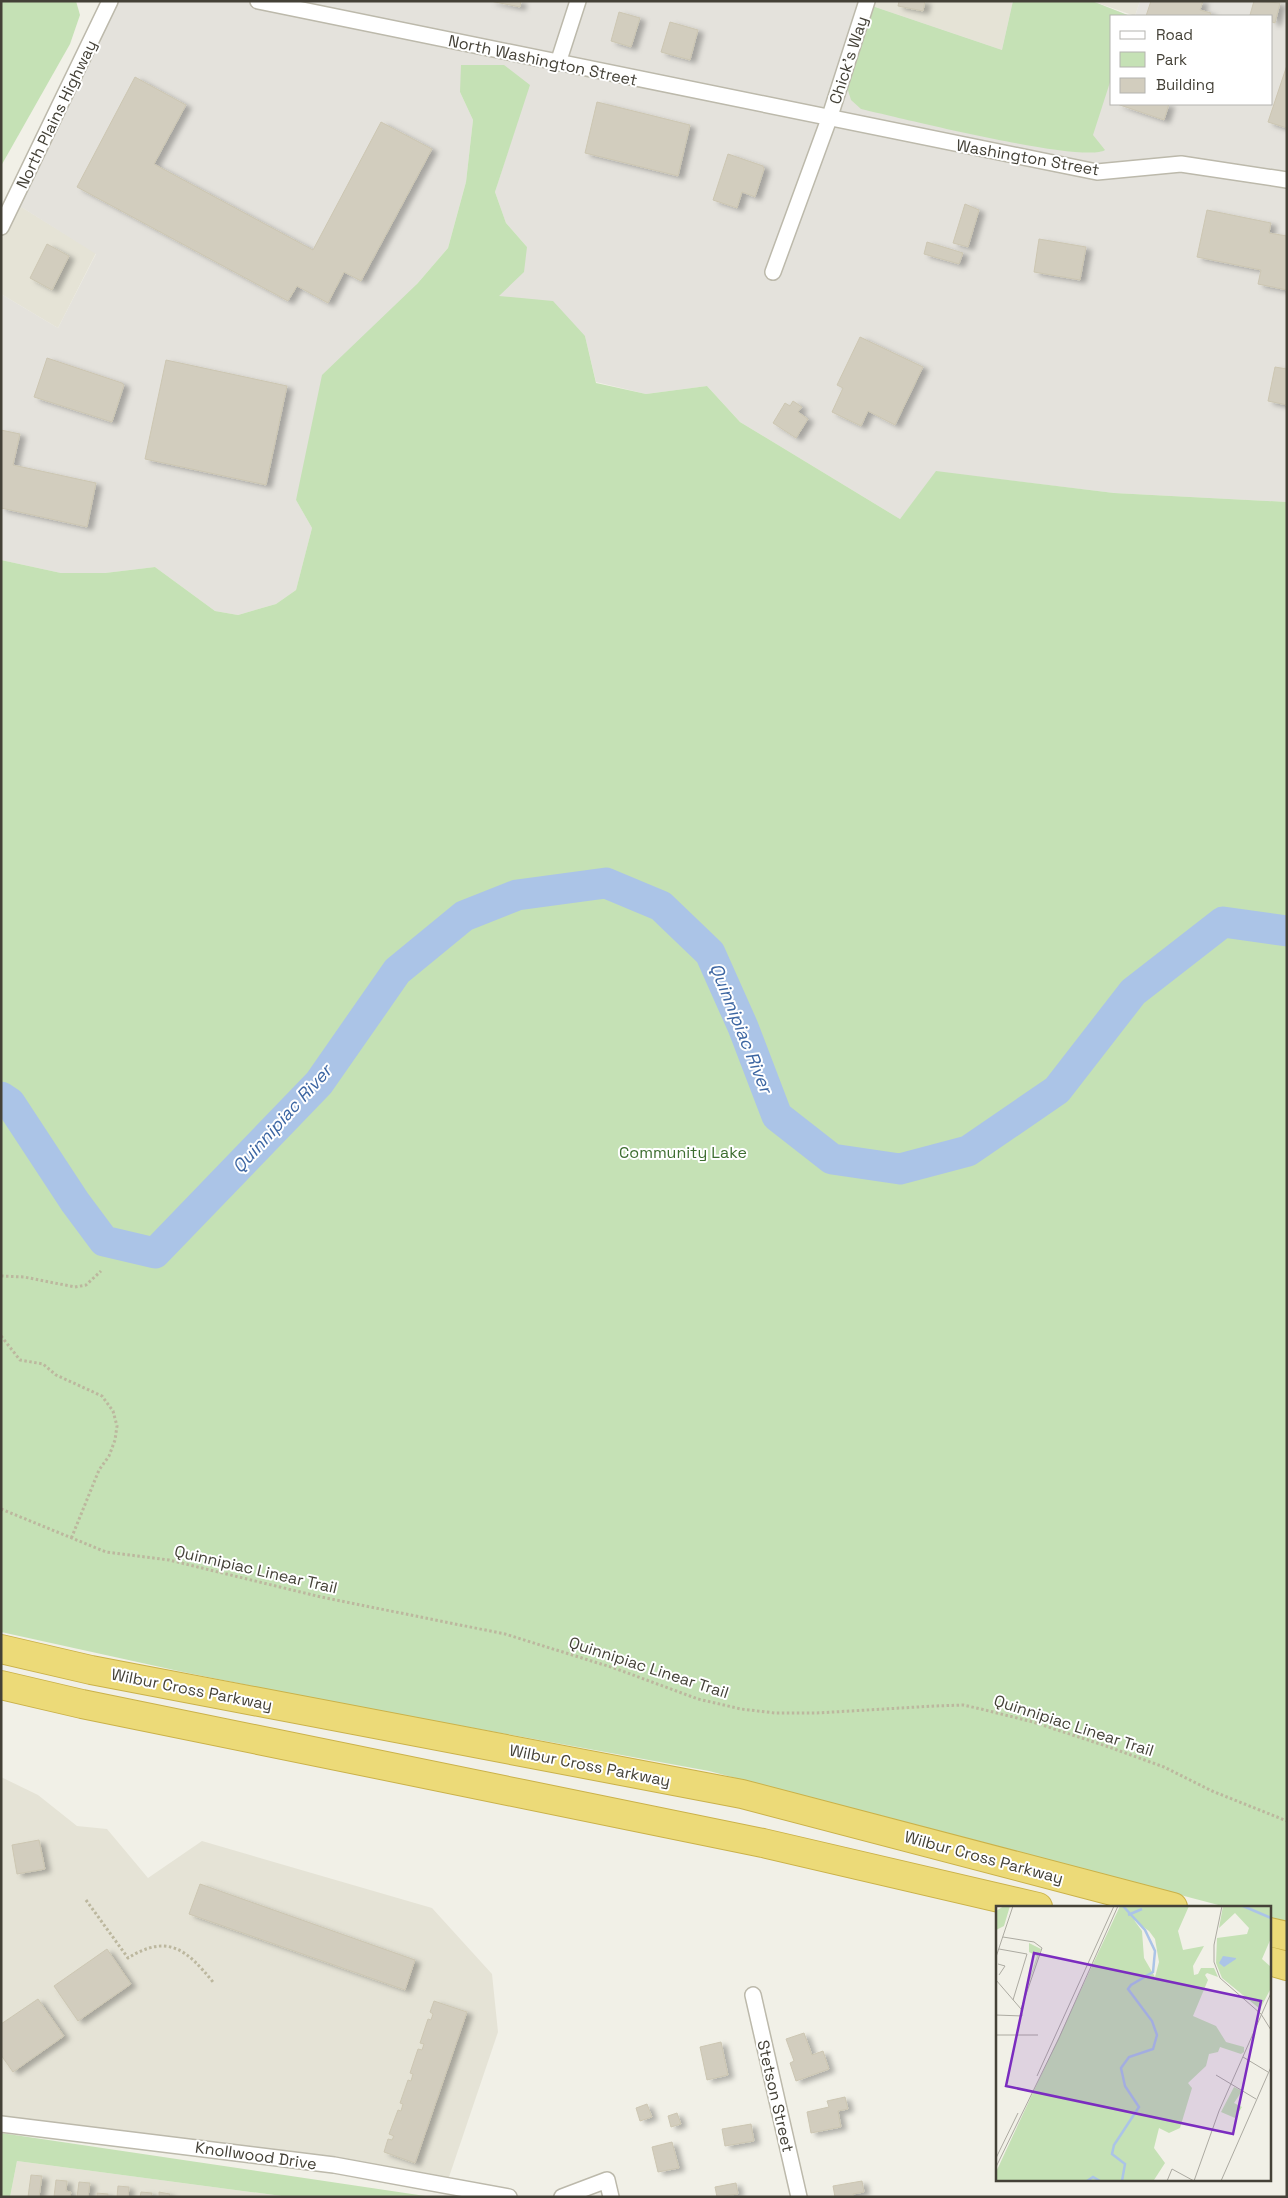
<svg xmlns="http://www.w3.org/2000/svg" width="1288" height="2198" font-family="'Space Grotesk',sans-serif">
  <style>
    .residential { fill: #e5e3d6 }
    .industrial { fill: #e4e2dc }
    .green { fill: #c5e1b5 }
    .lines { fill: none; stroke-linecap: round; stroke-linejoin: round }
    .river { stroke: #abc4e7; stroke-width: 31 }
    .building { fill: #d2cdbe; stroke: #ccc6b2; filter: url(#shadow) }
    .street-casing { stroke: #bcb9ab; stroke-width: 18 }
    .highway-casing { stroke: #cab149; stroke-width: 30 }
    .path { stroke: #bcb79e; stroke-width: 3; stroke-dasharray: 2.5 2.5; stroke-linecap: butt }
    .street { stroke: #fff; stroke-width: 15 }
    .highway { stroke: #ecda78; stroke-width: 28 }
    .labels { text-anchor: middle; stroke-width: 4; stroke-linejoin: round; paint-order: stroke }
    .street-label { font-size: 16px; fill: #444137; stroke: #fff }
    .park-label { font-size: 16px; fill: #3e6e31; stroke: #fff }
    .water-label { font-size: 18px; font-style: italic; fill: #3d66a2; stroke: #fff }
    .inset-river { fill: none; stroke: #abc4e7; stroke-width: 2.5 }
    .inset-road { fill: none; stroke: #acaaa1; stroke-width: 1 }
    .view { fill: #7b2cbf; fill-opacity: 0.15; stroke: #7b2cbf; stroke-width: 2.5 }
    .inset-edge { fill: none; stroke: #444137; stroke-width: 2.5 }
  </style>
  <defs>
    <filter id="shadow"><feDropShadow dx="5.5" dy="3" stdDeviation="2.5" flood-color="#0004"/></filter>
  </defs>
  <rect width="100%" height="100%" fill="#f1f0e7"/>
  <g class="residential">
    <polygon points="874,1 1013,1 1002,50 872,6"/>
    <polygon points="1092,1 1140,1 1135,16"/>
    <polygon points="18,205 96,253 58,328 1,294 1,237"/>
    <polygon points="1,1777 38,1795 77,1826 107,1829 148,1878 202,1841 432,1908 492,1974 498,2032 448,2180 1,2120"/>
    <polygon points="17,2161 289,2197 10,2197"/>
  </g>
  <polygon class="industrial" points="117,1 874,1 872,6 1002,50 1013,1 1092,1 1130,16 1112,16 1112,104 1272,104 1272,16 1135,16 1140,1 1287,1 1287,502 1114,493 937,472 900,519 740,422 707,386 646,394 596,382 585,336 498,296 527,247 506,223 495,192 529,85 460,92 473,120 466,182 448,248 417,284 296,500 312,528 296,590 276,604 238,615 215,611 155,567 105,573 61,573 1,560 1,294 58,328 96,254 18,205"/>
  <g class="green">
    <polygon points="1,1 76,1 80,15 70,44 1,166"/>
    <path d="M1013 1H1092L1130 16H1112V76L1093 135 1105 150C1084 164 896 117 861 109L851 100 847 87 872 6 1002 50Z"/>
    <polygon points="461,65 504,65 530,85 495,192 506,223 527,247 524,272 499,296 553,301 585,336 596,383 646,394 707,386 740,422 900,519 936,471 1114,493 1287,502 1287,1922 1269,1917 1269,1907 1226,1907 709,1771 331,1702 183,1672 1,1632 1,560 61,573 105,573 155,567 215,611 238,615 276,604 296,590 312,528 296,500 322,375 417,284 448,248 466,182 473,120 460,92"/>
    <polygon points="1,2133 432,2197 289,2197 17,2161 10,2197 1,2197"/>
  </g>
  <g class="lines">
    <polyline class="river" points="1,1097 10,1103 75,1202 104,1241 155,1253 319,1083 397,971 464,916 517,895 606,883 661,906 710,953 743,1027 777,1116 832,1159 900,1169 968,1151 1057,1090 1133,992 1223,922 1287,931"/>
  </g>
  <g class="building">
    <polygon points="490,1 521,1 520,7"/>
    <polygon points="899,1 925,1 923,11 898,6"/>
    <polygon points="1151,1 1203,1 1200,10 1211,13 1210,16 1146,16"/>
    <polygon points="1254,1 1280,3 1275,23 1272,22 1272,16 1250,15"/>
    <polygon points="619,12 640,18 631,47 611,41"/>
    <polygon points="670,22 698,30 690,60 661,52"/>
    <polygon points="1287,65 1287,128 1268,122"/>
    <polygon points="135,77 186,105 154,164 313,250 381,122 432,149 361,281 344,272 328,303 297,286 288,301 77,187"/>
    <polygon points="597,102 690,125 678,176 585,153"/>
    <polygon points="1117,104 1169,104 1164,120"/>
    <polygon points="728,154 763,166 764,169 755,197 742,192 737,208 713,200"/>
    <polygon points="965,204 979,210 968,247 953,243"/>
    <polygon points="1207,210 1271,223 1269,233 1287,236 1287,290 1258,284 1261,270 1197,257"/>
    <polygon points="1039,239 1086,247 1080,280 1034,272"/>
    <polygon points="927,242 963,253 959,264 924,254"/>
    <polygon points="47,244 69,256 52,290 30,278"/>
    <polygon points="860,337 923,367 895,425 868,411 861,426 832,412 843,388 837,385"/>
    <polygon points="47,358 122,383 124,385 112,422 34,397"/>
    <polygon points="166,360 287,386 266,485 145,459"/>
    <polygon points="1275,367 1287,369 1287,405 1268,401"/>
    <polygon points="793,401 802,407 798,412 808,419 796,438 773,423 785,403 790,406"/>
    <polygon points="1,430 20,434 13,465 96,483 87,527 1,508"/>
    <polygon points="39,1840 45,1869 17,1874 12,1845"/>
    <polygon points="200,1884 415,1960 405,1990 189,1914"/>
    <polygon points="107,1949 131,1984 78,2021 54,1986"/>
    <polygon points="38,1999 64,2036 13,2072 1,2055 1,2024"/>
    <polygon points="434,2001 467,2012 415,2163 384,2152 388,2139 392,2140 394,2136 389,2134 398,2110 401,2111 403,2104 400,2103 408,2080 411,2081 413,2074 410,2073 418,2049 422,2050 424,2044 420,2043 428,2019 431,2020 433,2014 430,2012"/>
    <polygon points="804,2033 812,2055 823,2051 829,2069 796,2081 790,2063 794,2061 786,2039"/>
    <polygon points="721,2042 728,2075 707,2080 700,2047"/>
    <polygon points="845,2097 848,2109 838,2111 841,2127 811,2133 807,2112 829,2107 827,2101"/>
    <polygon points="647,2104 652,2117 640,2121 636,2108"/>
    <polygon points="677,2113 681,2124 671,2127 668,2116"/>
    <polygon points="751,2124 754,2141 725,2146 722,2129"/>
    <polygon points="672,2142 679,2168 658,2172 652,2147"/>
    <polygon points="31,2175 42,2176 39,2197 28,2197"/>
    <polygon points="56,2180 67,2181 66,2191 71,2192 70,2197 54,2197"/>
    <polygon points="862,2181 864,2192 853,2194 854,2197 835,2197 833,2186"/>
    <polygon points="79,2182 90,2183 88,2197 77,2197"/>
    <polygon points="736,2183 738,2194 717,2197 715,2187"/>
    <polygon points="118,2186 129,2187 128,2197 117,2197"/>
    <polygon points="141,2192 152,2193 151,2197 140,2197"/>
    <polygon points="159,2192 170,2194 169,2197 159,2197"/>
    <polygon points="97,2193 108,2194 108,2197 97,2197"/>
  </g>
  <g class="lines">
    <defs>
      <g id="street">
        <polyline points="258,1 1097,172 1181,164 1287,180"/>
        <polyline points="558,63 578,1"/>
        <polyline points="1,227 110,1"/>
        <polyline points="773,272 829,119 867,1"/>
        <polyline points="753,1995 799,2197"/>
        <polyline points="1,2124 334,2165 509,2197"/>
        <polyline points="562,2197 607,2180 611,2197"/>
      </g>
      <g id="highway">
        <polyline points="1,1649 91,1670 742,1794 1173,1907"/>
        <polyline points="1,1685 82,1704 763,1843 1038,1907"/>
        <polyline points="1269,1932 1287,1936"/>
        <polyline points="1269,1961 1287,1966"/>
      </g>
    </defs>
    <use href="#street" class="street-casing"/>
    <use href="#highway" class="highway-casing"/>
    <g class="path">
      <polyline points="1,1276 24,1277 75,1287 86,1285 101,1271"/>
      <polyline points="1,1336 20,1360 43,1364 56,1375 102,1396 113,1411 117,1426 115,1440 109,1456 99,1470 71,1539"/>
      <polyline points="1,1509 106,1552 169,1560 321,1597 505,1634 614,1668 698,1699 741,1709 775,1713 817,1713 934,1706 963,1705 981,1709 1033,1722 1106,1746 1164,1767 1212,1791 1287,1821"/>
      <path d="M86 1900 128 1958C168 1933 187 1950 213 1982"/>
    </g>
    <use href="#street" class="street"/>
    <use href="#highway" class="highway"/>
  </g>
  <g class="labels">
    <g class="street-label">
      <text transform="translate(543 60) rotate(12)" y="6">North Washington Street</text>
      <text transform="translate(848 60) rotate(-72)" y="6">Chick's Way</text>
      <text transform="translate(56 114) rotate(-64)" y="6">North Plains Highway</text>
      <text transform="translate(1028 157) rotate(10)" y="6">Washington Street</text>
      <text transform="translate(256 1569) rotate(13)" y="6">Quinnipiac Linear Trail</text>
      <text transform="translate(649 1667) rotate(18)" y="6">Quinnipiac Linear Trail</text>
      <text transform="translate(192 1689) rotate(11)" y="6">Wilbur Cross Parkway</text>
      <text transform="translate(1074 1725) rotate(18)" y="6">Quinnipiac Linear Trail</text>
      <text transform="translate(590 1765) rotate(11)" y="6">Wilbur Cross Parkway</text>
      <text transform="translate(984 1857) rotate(15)" y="6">Wilbur Cross Parkway</text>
      <text transform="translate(776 2096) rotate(77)" y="6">Stetson Street</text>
      <text transform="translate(256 2155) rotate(8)" y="6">Knollwood Drive</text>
    </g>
    <g class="park-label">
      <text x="683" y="1158">Community Lake</text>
    </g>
    <g class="water-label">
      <text transform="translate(741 1028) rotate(68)" y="6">Quinnipiac River</text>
      <text transform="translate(282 1119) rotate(-48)" y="6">Quinnipiac River</text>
    </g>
  </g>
  <g transform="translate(996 1906)">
    <rect width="275" height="275" fill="#f1f0e7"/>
    <path d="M8 0H14L8 20 0 24V5ZM124 0H193L182 25 187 44 208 40 197 60 198 69 202 68 205 62H218L222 71 211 67 209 69 212 74 197 110 220 120 230 136 248 141V146L245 148 224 141 222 146 213 148 210 160 192 177 196 182 184 222 173 227 163 222 158 242 169 257 158 274 0 275V266ZM138 14 153 25 159 33 163 56 159 71 148 52 146 25ZM227 0H275V32L266 53 275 61V82L264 103 226 72 220 57 221 32 251 28 253 22 239 7 223 22ZM33 37 45 43 25 99 41 50 33 46ZM238 181 246 185 238 197 246 201 239 212 225 206Z" fill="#c5e1b5" fill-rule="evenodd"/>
    <path d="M227 50 240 52V53L228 61 223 57Z" fill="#abc4e7"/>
    <path class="inset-river" d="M247 0 275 12M132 9 146 3M91 275 97 271 104 275M126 275 129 258 116 248 118 239 143 201 129 180 125 162 133 151 157 143 161 129 156 115 132 83 135 79 157 66 159 45 149 24 127 0"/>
    <path class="inset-road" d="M226 0 218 39V56L224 72 265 108 275 124M7 31 38 36 46 42 25 103M3 43 31 48 17 94M0 51 17 0M2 58 9 60 3 69M0 74 25 103 26 110 0 109M0 129H42M247 151 272 166M220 169 260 193M41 170 118 0M0 252 22 207M0 261 63 132 122 0M171 275 176 263 198 275M198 275 223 205 275 87M225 275 275 161"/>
    <path class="view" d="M38 47 265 95 237 228 10 180Z"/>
    <rect width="275" height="275" class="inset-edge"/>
  </g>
  <rect width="1288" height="2198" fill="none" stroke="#444137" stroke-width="5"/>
  <rect x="1110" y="15" width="162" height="90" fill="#ffffff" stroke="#b4b3af"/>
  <rect x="1120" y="31" width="25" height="8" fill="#ffffff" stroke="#b4b3af"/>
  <text x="1156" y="40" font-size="15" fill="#444137">Road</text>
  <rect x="1120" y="52" width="25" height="15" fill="#c5e1b5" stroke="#b4b3af"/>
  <text x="1156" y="65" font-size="15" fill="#444137">Park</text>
  <rect x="1120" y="78" width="25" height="15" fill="#d2cdbe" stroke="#b4b3af"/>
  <text x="1156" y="90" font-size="15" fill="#444137">Building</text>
</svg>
